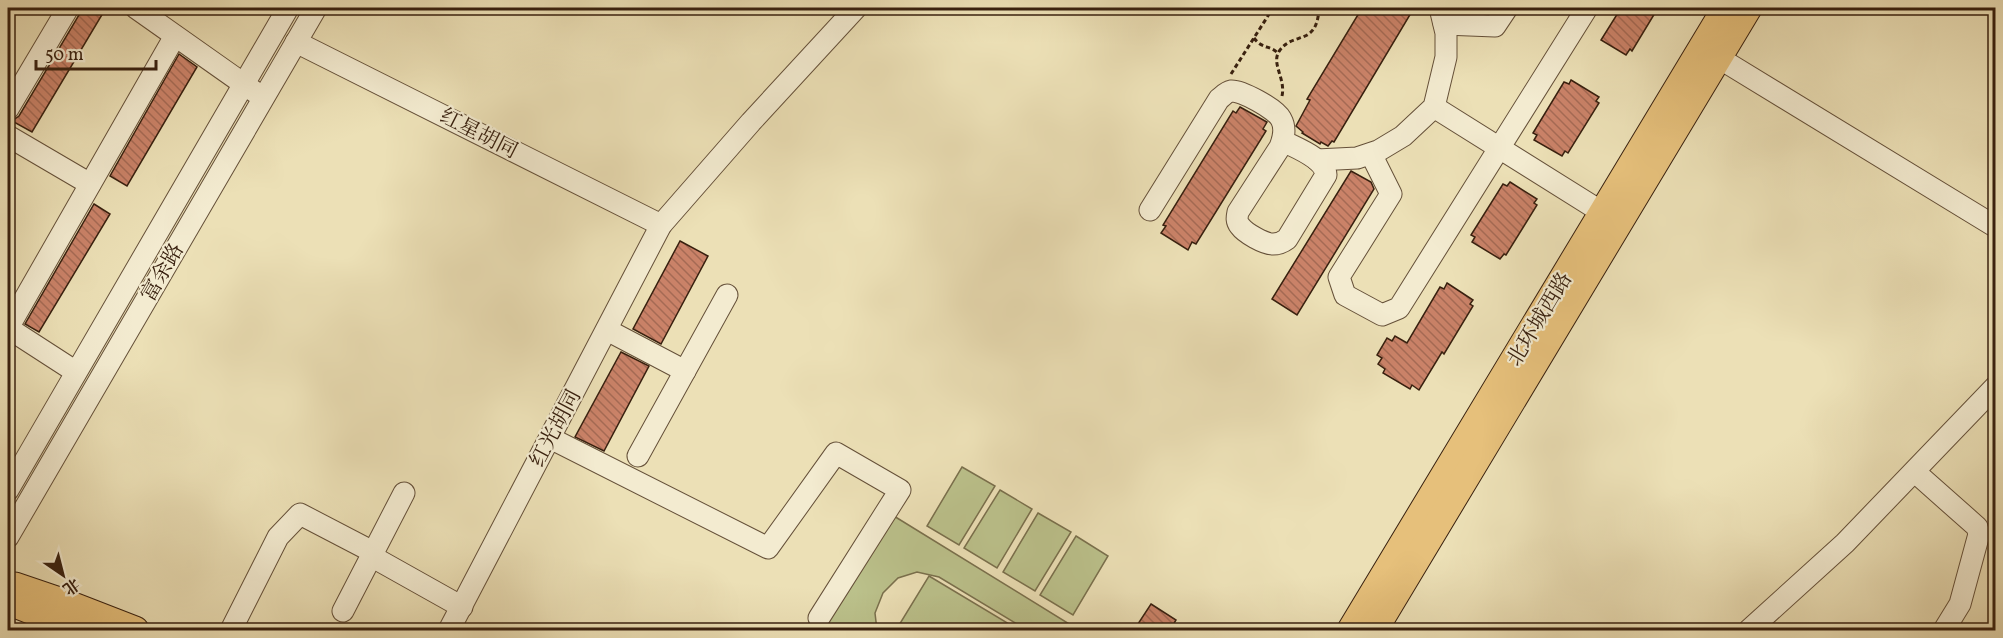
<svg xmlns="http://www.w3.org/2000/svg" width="2003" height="638" font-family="Vollkorn,'Noto Serif SC',serif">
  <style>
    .grass { fill: #bbc18b; stroke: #7a704d; stroke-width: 1.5 }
    .building { fill: url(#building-back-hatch); stroke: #38200f; stroke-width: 1.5 }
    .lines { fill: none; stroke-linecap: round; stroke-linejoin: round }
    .minor-casing { stroke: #655039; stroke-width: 23 }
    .major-casing { stroke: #38200f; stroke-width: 29 }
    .path { stroke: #38200f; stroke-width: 3; stroke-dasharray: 4.5 3; stroke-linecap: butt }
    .minor { stroke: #f3ebd0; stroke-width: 21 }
    .major { stroke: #e6c07b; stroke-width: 27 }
    .labels { text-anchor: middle; stroke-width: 4.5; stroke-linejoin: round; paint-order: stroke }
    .street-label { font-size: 21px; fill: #38200f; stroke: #f3ebd0 }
  </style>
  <defs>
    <pattern id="building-back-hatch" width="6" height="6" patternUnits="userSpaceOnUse" patternTransform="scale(1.5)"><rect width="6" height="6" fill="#ca8268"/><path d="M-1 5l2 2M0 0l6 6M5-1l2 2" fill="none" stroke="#a56a54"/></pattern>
  </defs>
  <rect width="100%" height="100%" fill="#ece0b6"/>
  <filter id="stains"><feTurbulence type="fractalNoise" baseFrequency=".00333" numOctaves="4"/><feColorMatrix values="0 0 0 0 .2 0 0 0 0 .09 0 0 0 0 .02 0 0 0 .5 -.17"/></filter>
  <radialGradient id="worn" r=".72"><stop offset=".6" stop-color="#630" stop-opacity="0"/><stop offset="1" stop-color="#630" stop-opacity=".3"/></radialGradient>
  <g class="grass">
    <polygon points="962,467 995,486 959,545 927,526"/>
    <polygon points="1000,490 1032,509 997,568 964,548"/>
    <polygon points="889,513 1079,630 1027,630 939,577 917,572 898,578 883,593 875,613 877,630 817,630"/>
    <polygon points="1038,513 1071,532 1035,591 1003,572"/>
    <polygon points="1076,536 1108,556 1073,615 1040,595"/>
    <polygon points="929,576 1019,630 896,630"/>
  </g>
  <g class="building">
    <polygon points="81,8 106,8 32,132 12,121 19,116 79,15"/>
    <polygon points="1362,8 1414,8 1334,142 1332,141 1328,146 1321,142 1320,144 1302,133 1303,132 1296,126 1310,100 1307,99"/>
    <polygon points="1621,8 1658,8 1632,51 1630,49 1626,55 1601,40"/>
    <polygon points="179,54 197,67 127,186 110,176"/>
    <polygon points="1571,80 1599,97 1596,101 1599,103 1568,153 1565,151 1562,156 1534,140 1537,135 1533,133 1564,82 1569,84"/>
    <polygon points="1240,107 1267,122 1263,129 1266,131 1196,244 1192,242 1188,250 1161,233 1166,226 1163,225 1233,111 1236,113"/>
    <polygon points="1351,171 1371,182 1374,189 1297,315 1272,299"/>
    <polygon points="1510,182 1537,199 1534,203 1537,205 1506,255 1504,254 1500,259 1472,242 1475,237 1471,235 1503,184 1507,186"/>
    <polygon points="94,204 110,214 39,332 25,324"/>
    <polygon points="680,241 708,256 661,344 633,329"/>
    <polygon points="1447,283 1473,300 1470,304 1473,306 1444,354 1442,352 1419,390 1412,385 1410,389 1383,373 1385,369 1378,364 1382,358 1377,355 1387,338 1392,341 1395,336 1407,343 1440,287 1444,289"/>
    <polygon points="621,352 649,366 604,451 575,437"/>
    <polygon points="1151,604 1176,620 1170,630 1134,630"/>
  </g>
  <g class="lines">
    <defs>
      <g id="minor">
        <polyline points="136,8 255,92"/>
        <polyline points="1444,24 1495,26 1507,8"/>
        <polyline points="296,42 661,225"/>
        <polyline points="1719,58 1996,227"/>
        <polyline points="1434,107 1616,221"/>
        <polyline points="8,109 68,8"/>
        <polyline points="8,136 90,184"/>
        <polyline points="1371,154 1391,194 1339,277 1345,295 1382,315 1399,308 1587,8"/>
        <polyline points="1317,160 1357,158 1378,151 1403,136 1434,107 1446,57 1446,33 1440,8"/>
        <path d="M1150 210 1219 99C1223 96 1226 92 1231 91 1241 90 1276 109 1281 119 1286 128 1284 137 1280 147L1238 212C1237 217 1236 221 1240 226 1245 233 1264 244 1273 244 1279 244 1283 242 1287 239L1326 175C1325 158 1296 148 1283 141"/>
        <polyline points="607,330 685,371"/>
        <polyline points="76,372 8,328 175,36"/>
        <polyline points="550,438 768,548 836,453 900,490 819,618"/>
        <polyline points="638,456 727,295"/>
        <polyline points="1915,472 1977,527 1979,534 1960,604 1944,630"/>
        <polyline points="8,490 288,8"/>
        <polyline points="8,537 316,8"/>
        <polyline points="371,556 462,607"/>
        <polyline points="343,611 404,493"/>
        <polyline points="231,630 278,537 300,514 373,552"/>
        <polyline points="449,630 661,225 751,122 856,8"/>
        <polyline points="1749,630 1845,543 1996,386"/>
      </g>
      <g id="major">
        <polyline points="8,586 15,586 68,604 135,630"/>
        <polyline points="15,604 81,630"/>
        <polyline points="1351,630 1726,8"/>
        <polyline points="1374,630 1748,8"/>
      </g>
    </defs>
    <use href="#minor" class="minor-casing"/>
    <use href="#major" class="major-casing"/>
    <g class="path">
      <path d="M1254 38C1262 49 1269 45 1278 53"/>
      <polyline points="1231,74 1273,8"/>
      <path d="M1282 96C1286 78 1270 63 1280 50 1294 31 1317 47 1319 8"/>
    </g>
    <use href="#minor" class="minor"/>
    <use href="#major" class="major"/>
  </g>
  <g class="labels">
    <g class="street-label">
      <text transform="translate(479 133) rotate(27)" y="7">红星胡同</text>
      <text transform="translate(162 272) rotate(-60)" y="7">富余路</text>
      <text transform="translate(1539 319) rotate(-59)" y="7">北环城西路</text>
      <text transform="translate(555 428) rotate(-62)" y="7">红光胡同</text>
    </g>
  </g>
  <rect width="2003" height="638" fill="none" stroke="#ece0b6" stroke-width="30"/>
  <rect x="9" y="9" width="1985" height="620" fill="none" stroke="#38200f" stroke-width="3"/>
  <rect x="15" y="15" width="1973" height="608" fill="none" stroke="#38200f" stroke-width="1.5"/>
  <g transform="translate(63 575) rotate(145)" stroke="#f3ebd0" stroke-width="4.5" paint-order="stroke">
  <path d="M0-4.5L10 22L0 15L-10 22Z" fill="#38200f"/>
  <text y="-9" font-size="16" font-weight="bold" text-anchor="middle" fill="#38200f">北</text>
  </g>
  <path d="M36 60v9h120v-9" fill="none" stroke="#38200f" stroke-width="3"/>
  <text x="45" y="60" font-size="18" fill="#38200f" stroke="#f3ebd0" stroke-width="4.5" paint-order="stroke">50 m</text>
  <rect width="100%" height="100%" filter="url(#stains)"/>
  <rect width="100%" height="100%" fill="url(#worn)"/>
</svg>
